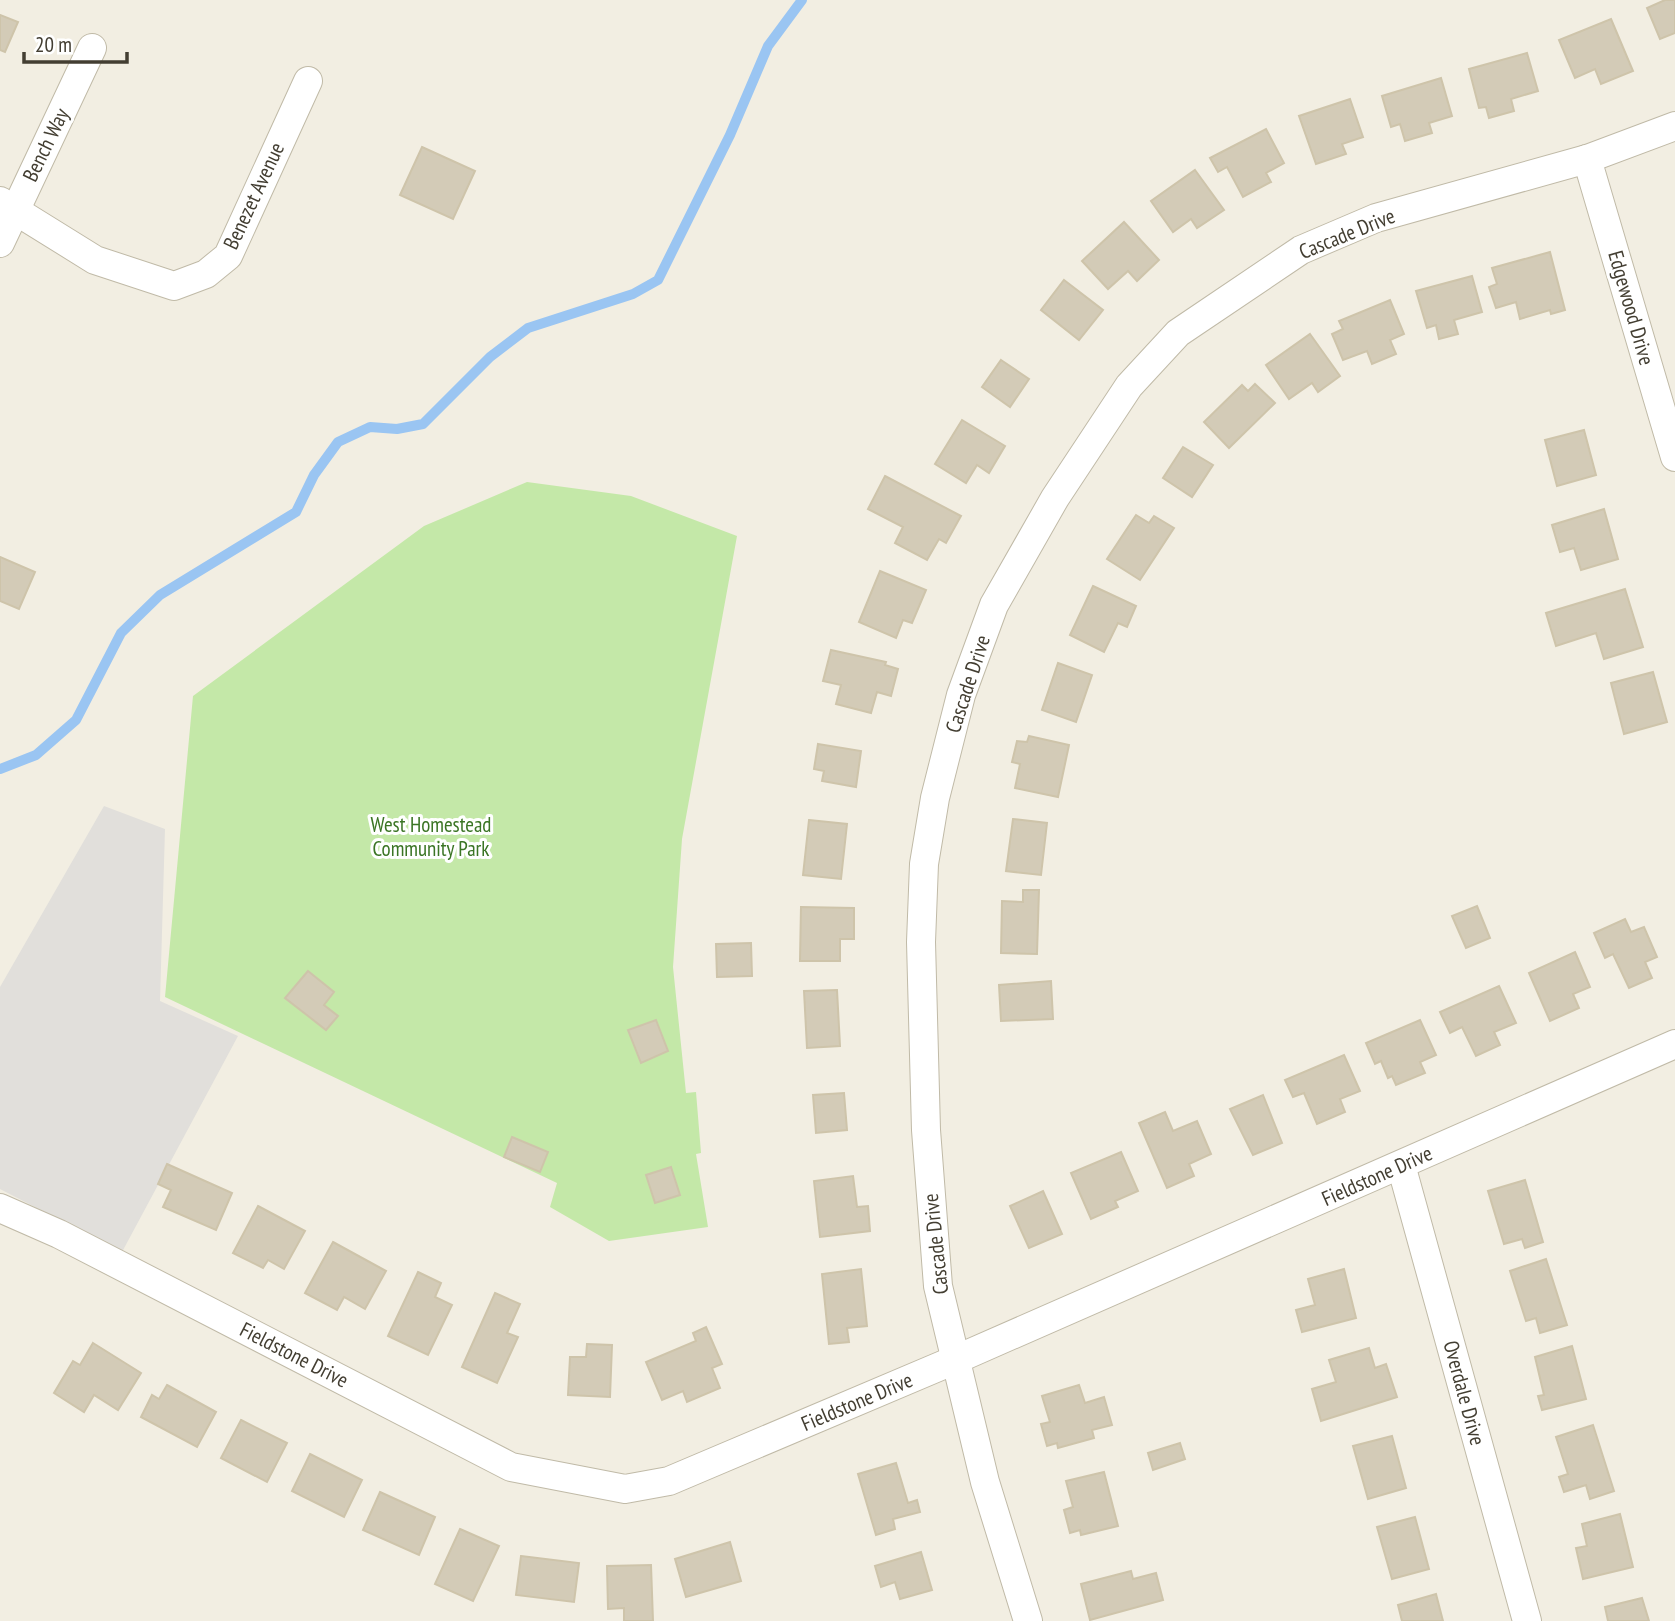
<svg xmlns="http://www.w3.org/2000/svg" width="1675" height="1621" font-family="'PT Sans Narrow',sans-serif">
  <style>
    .green { fill: #c4e8a8 }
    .parking { fill: #e1dfdb }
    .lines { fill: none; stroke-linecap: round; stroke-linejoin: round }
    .stream { stroke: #9ac5f2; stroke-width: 10 }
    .building { fill: #d3cbb7; stroke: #cec4aa; stroke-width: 2 }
    .minor-casing { stroke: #c0baa7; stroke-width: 30 }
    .minor { stroke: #fff; stroke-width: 28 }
    .labels { text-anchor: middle; stroke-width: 6; stroke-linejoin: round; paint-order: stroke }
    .street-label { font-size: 21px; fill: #433e32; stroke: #fff }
    .park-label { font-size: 21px; fill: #3b7525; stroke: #fff }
  </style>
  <rect width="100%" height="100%" fill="#f2eee2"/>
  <polygon class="green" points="527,482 631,496 737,536 682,839 673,967 686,1093 696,1092 701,1153 696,1154 708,1227 609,1241 550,1207 557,1183 165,997 193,696 424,526"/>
  <polygon class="parking" points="104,806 165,829 160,1001 238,1036 122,1252 0,1189 0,987"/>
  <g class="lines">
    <polyline class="stream" points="0,769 36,755 76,720 121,633 160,595 296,512 314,475 338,442 370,427 397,429 423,424 490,357 528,328 633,294 658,280 730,135 768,46 802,0"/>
  </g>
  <g class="building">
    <polygon points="1665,0 1675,0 1675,33 1660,39 1647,8"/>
    <polygon points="0,15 18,22 5,52 0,50"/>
    <polygon points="1611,19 1633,71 1601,84 1595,69 1575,78 1559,40"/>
    <polygon points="1527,53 1538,91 1511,99 1514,111 1489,118 1486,107 1479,108 1469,69"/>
    <polygon points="1441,78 1452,116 1429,123 1432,133 1405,141 1400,124 1391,127 1382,96"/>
    <polygon points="1350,99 1363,137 1342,144 1346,154 1316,164 1299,116"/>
    <polygon points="1266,129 1284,163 1266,173 1271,182 1243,197 1227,167 1218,172 1210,158"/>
    <polygon points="422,147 475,171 453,219 400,195"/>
    <polygon points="1195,170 1224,210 1197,228 1191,219 1173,232 1151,201"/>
    <polygon points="1124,222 1159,260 1137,281 1128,271 1108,289 1082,261"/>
    <polygon points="1550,252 1565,310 1551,314 1550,310 1520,319 1516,302 1496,308 1489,287 1497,284 1492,268"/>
    <polygon points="1472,276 1482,312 1454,320 1458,334 1439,339 1436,325 1427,328 1416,291"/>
    <polygon points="1064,280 1103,310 1079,340 1041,310"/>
    <polygon points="1390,300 1404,334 1390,340 1396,354 1372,364 1367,351 1343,360 1332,334 1343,329 1339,321"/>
    <polygon points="1310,334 1340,376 1318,392 1312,383 1289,399 1266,365"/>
    <polygon points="1001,360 1029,379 1010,407 982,387"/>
    <polygon points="1255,384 1275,403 1229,448 1204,422 1242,385 1248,391"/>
    <polygon points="962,420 1005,446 989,473 977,465 966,483 935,464"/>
    <polygon points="1584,430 1596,475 1557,486 1545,440"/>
    <polygon points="1183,447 1213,465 1192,497 1163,478"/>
    <polygon points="885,476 961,516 946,543 939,539 927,560 895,543 903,527 868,509"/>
    <polygon points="1604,509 1618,559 1581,570 1574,548 1560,552 1552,525"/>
    <polygon points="1136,515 1149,523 1154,516 1174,528 1140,580 1107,559"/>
    <polygon points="0,557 35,572 19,609 0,601"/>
    <polygon points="880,571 926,590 912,623 903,620 896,638 859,622"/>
    <polygon points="1093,586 1136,606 1127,627 1118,623 1104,652 1070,635"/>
    <polygon points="1625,589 1643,647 1604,659 1596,633 1556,646 1546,613"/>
    <polygon points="831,650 886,662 885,665 898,669 891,696 877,692 871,713 836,704 841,685 823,681"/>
    <polygon points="1058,663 1092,675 1076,722 1042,710"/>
    <polygon points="1653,672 1667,722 1624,734 1611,683"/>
    <polygon points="1029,736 1069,745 1058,797 1015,788 1020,764 1012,762 1017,741 1027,742"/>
    <polygon points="818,744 861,751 856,787 822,781 824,771 814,769"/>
    <polygon points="1013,819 1047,823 1041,875 1006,871"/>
    <polygon points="809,820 847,824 841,879 803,875"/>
    <polygon points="1023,890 1039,890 1037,954 1001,953 1002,901 1023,902"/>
    <polygon points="1477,906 1490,938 1466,948 1452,916"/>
    <polygon points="801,907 854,908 854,939 840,939 840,961 800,961"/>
    <polygon points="1625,919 1631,932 1644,927 1657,957 1645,962 1652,978 1629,988 1613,954 1605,958 1594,933"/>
    <polygon points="751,943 752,976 717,977 716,944"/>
    <polygon points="1575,952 1590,987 1573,994 1579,1008 1550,1021 1529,973"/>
    <polygon points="308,971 334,992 324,1005 338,1016 326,1030 285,998"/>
    <polygon points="1051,981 1053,1019 1001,1021 999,985"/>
    <polygon points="1499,986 1516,1023 1494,1032 1500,1045 1476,1056 1462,1027 1450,1033 1440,1012"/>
    <polygon points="837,990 840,1046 807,1048 804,991"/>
    <polygon points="656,1020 668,1051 641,1063 628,1030"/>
    <polygon points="1420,1020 1436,1055 1420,1062 1425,1073 1396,1085 1392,1076 1388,1078 1381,1061 1375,1064 1366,1043"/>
    <polygon points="1344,1055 1360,1091 1340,1099 1345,1112 1317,1124 1304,1093 1293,1097 1285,1080"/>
    <polygon points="844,1093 847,1130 816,1133 813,1095"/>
    <polygon points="1263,1095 1282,1143 1253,1155 1230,1109"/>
    <polygon points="1165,1112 1173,1131 1197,1121 1211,1154 1189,1164 1194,1176 1167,1188 1139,1123"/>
    <polygon points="512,1137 548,1152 540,1172 504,1157"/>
    <polygon points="1121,1152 1138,1191 1115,1201 1118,1207 1091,1219 1071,1173"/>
    <polygon points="167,1164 232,1193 216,1230 163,1207 171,1190 158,1184"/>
    <polygon points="671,1167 680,1195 655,1203 646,1175"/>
    <polygon points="853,1176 857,1207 868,1206 870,1231 820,1237 814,1181"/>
    <polygon points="1525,1180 1543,1242 1525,1248 1522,1239 1504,1244 1488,1191"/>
    <polygon points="1043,1191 1062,1234 1029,1248 1010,1206"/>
    <polygon points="258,1206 305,1231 284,1269 268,1260 263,1268 233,1253"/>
    <polygon points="333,1242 386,1271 365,1309 344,1297 337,1310 305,1293"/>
    <polygon points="1546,1259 1567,1325 1540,1333 1536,1318 1526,1321 1510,1271"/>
    <polygon points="861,1269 867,1326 847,1328 849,1342 829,1344 822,1274"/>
    <polygon points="1344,1269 1356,1318 1302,1332 1296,1310 1315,1305 1308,1279"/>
    <polygon points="418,1272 441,1283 435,1297 452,1305 428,1355 388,1336"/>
    <polygon points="495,1293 520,1304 507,1333 518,1337 497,1383 462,1367"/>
    <polygon points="706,1327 722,1364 712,1368 720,1388 687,1402 683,1391 662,1400 646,1362 696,1341 693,1333"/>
    <polygon points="93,1343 141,1373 118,1410 94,1395 84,1412 54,1393 73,1361 80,1365"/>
    <polygon points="587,1344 612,1345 610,1397 568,1395 570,1357 586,1357"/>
    <polygon points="1572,1346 1586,1399 1542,1410 1538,1396 1544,1395 1535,1357"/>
    <polygon points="1369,1348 1375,1368 1386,1364 1397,1397 1321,1421 1312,1389 1336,1382 1329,1360"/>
    <polygon points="167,1385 216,1412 197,1447 141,1417 152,1395 159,1399"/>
    <polygon points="1079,1385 1085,1403 1104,1397 1112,1425 1092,1430 1094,1438 1058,1448 1057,1443 1047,1446 1041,1424 1050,1422 1042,1396"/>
    <polygon points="241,1420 287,1443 267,1482 221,1458"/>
    <polygon points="1593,1425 1614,1491 1590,1499 1586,1485 1564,1492 1559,1477 1568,1474 1556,1437"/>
    <polygon points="1392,1436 1406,1488 1368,1499 1353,1446"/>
    <polygon points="1180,1443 1185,1459 1153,1470 1148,1453"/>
    <polygon points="310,1454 362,1480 344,1517 292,1491"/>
    <polygon points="896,1463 908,1503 917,1500 920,1512 893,1519 895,1529 876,1535 858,1474"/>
    <polygon points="1104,1472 1118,1526 1081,1535 1080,1530 1070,1533 1064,1510 1073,1507 1066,1481"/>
    <polygon points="380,1492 435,1517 419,1555 363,1530"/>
    <polygon points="1620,1514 1633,1567 1583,1579 1576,1548 1587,1546 1582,1524"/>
    <polygon points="1415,1517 1429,1569 1392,1579 1377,1527"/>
    <polygon points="460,1529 499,1546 473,1601 435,1584"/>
    <polygon points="730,1542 741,1581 686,1597 675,1559"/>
    <polygon points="921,1552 932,1590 900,1599 895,1582 881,1587 875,1566"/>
    <polygon points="521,1556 579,1563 574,1602 516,1595"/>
    <polygon points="651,1565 653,1621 624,1621 624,1608 608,1609 607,1566"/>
    <polygon points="1131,1571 1133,1579 1156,1573 1163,1600 1090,1620 1081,1584"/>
    <polygon points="1436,1594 1443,1621 1402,1621 1398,1605"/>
    <polygon points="1642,1598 1649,1621 1608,1621 1605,1607"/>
  </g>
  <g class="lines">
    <defs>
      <g id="minor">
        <polyline points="1587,159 1675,457"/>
        <polyline points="0,201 95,260 174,286 206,274 228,256 308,81"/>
        <polyline points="0,243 92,48"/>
        <polyline points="1401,1165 1527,1621"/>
        <polyline points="0,1208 59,1234 511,1467 625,1489 669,1481 957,1359 1675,1044"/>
        <polyline points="1028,1621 985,1482 938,1286 926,1130 921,942 924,864 935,798 961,695 994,605 1055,498 1129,386 1178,333 1301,250 1376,218 1587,159 1675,126"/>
      </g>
    </defs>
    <use href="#minor" class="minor-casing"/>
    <use href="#minor" class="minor"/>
  </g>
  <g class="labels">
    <g class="street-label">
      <text transform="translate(46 145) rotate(-64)" y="7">Bench Way</text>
      <text transform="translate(254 196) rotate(-65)" y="7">Benezet Avenue</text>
      <text transform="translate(1347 234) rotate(-22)" y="7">Cascade Drive</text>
      <text transform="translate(1631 308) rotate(74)" y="7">Edgewood Drive</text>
      <text transform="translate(968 684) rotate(-72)" y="7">Cascade Drive</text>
      <text transform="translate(1377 1176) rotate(-24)" y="7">Fieldstone Drive</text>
      <text transform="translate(936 1244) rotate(-96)" y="7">Cascade Drive</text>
      <text transform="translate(294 1355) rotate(27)" y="7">Fieldstone Drive</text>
      <text transform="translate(1464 1393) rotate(75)" y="7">Overdale Drive</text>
      <text transform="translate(857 1402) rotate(-23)" y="7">Fieldstone Drive</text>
    </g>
    <g class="park-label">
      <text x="431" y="832">West Homestead<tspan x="431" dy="24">Community Park</tspan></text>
    </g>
  </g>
  <path d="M24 52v10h103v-10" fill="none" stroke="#433e32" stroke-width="3.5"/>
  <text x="35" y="52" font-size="21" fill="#433e32" stroke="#ffffff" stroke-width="5" paint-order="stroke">20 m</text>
</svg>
